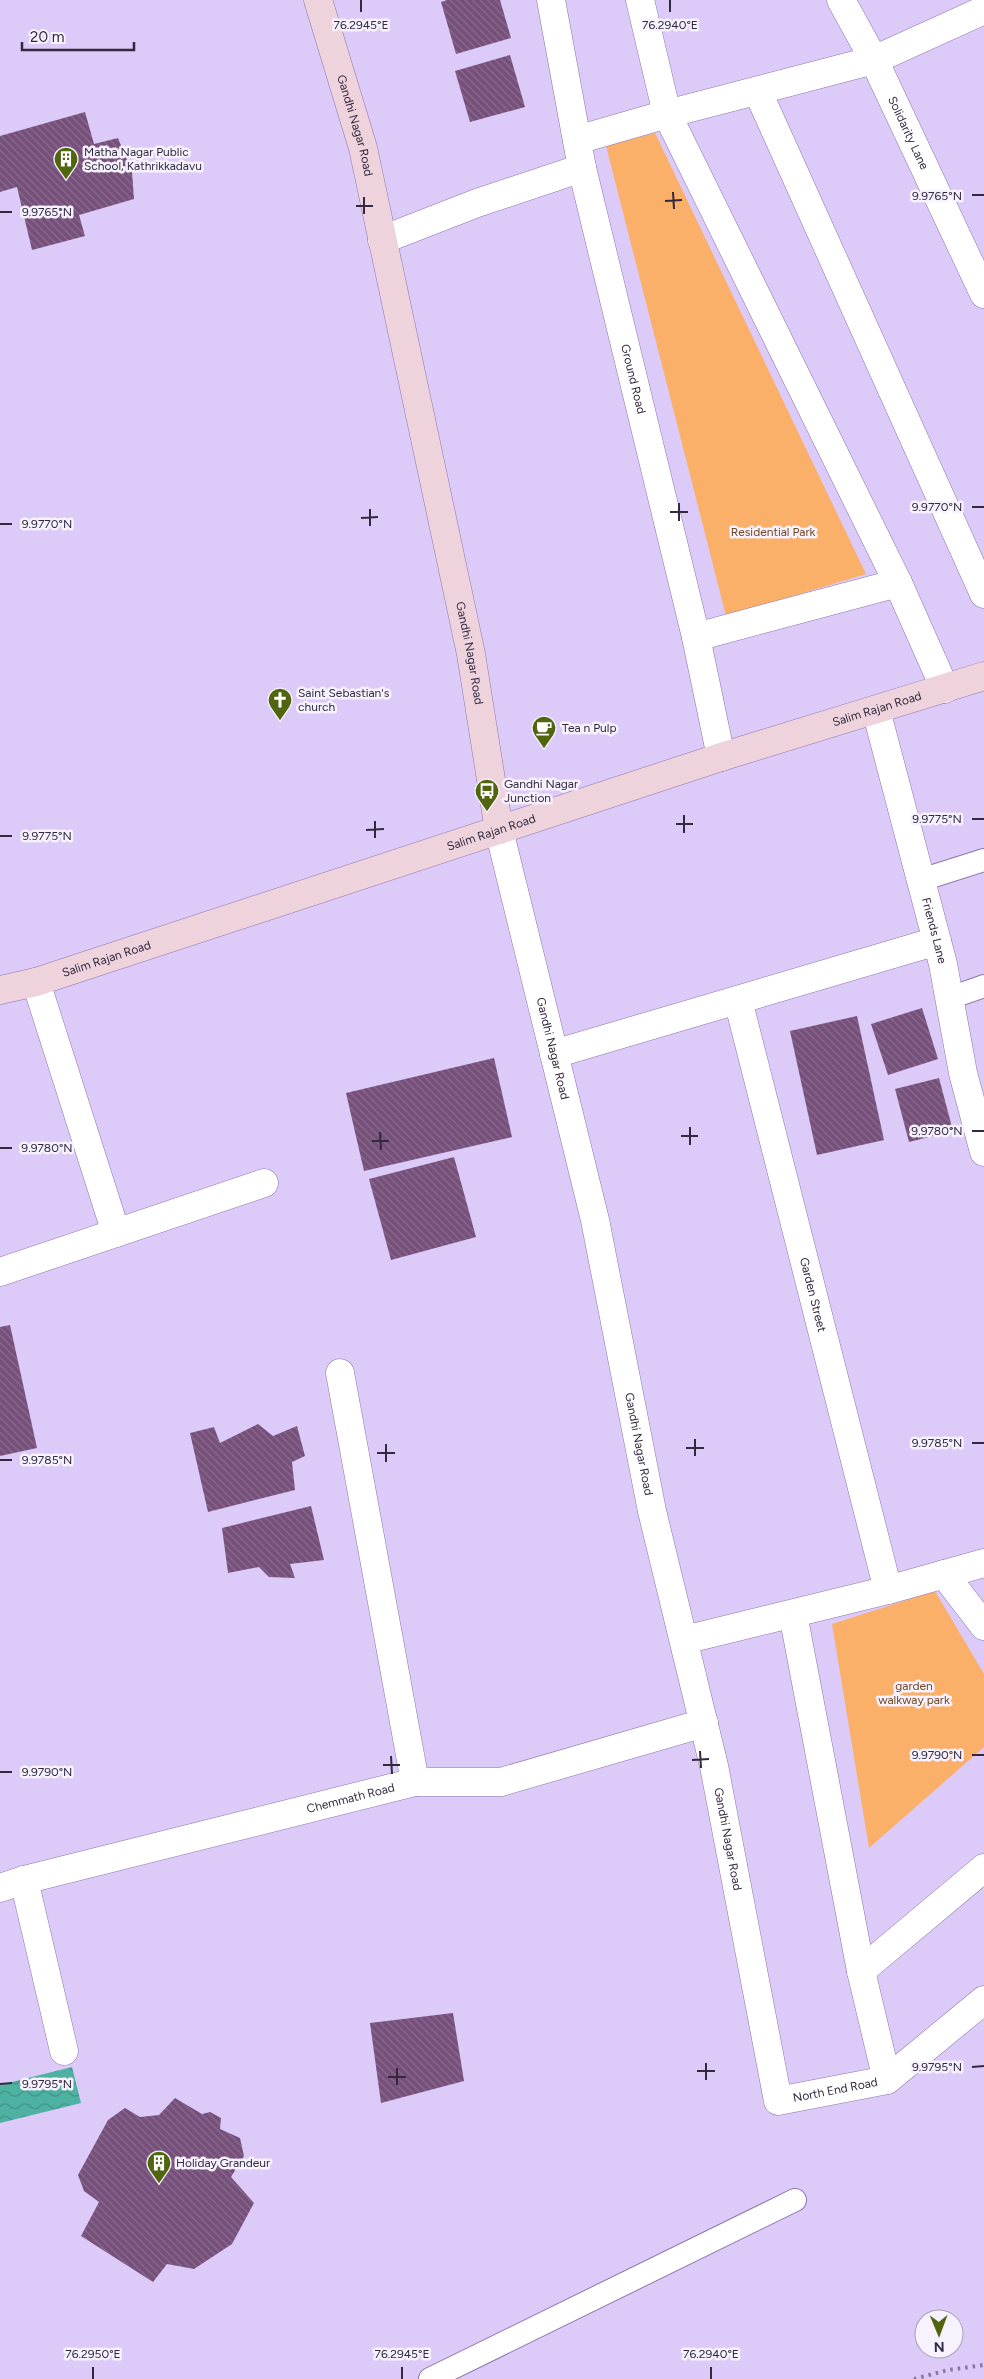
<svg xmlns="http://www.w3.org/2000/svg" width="984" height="2379" font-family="Figtree,sans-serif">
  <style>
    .park { fill: #fbb06a }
    .water { fill: url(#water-waves) }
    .building { fill: url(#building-back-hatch) }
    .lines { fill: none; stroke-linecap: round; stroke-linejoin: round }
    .lane-casing { stroke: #8c77ab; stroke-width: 24 }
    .street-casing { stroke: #8c77ab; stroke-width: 29 }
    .secondary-casing { stroke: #8c77ab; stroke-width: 29 }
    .lane { stroke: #fff; stroke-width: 22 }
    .street { stroke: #fff; stroke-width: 28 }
    .secondary { stroke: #efd3dc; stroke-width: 28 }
    .rail { stroke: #86789b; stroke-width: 4; stroke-dasharray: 2.5 5; stroke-linecap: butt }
    .ticks { fill: none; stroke: #32293f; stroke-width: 2 }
    .labels { text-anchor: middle; stroke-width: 5; stroke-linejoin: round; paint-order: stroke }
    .street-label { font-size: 12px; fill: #32293f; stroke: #f7f2fe }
    .poi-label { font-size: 12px; fill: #32293f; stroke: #f7f2fe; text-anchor: start }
    .park-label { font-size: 12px; fill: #704822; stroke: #f7f2fe }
    .ticks-label { font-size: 12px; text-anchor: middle; fill: #32293f; stroke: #f7f2fe; stroke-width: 5; stroke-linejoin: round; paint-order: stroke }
  </style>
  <defs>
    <pattern id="water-waves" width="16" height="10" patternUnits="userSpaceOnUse" patternTransform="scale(1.25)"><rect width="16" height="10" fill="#4eb2a3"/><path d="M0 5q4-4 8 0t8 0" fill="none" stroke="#419186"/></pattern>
    <pattern id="building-back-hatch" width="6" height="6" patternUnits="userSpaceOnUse" patternTransform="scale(1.25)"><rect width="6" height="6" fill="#76507b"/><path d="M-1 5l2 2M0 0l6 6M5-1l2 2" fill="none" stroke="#896c8e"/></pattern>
  </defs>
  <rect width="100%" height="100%" fill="#dccaf9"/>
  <g class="park">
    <polygon points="655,133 866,574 726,616 606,146"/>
    <polygon points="935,1591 984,1674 984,1747 869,1848 832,1624"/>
  </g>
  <polygon class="water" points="72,2067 81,2103 0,2123 0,2085"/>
  <g class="building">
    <polygon points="447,0 500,0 511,38 456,54 441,2"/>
    <polygon points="510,55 525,107 470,122 455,71"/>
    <polygon points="85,112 94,144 118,138 132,172 134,199 79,215 85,236 32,250 17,187 0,192 0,136"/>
    <polygon points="922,1008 938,1059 888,1075 871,1024"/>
    <polygon points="857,1016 884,1140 817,1155 790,1031"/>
    <polygon points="494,1058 512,1137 364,1171 346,1093"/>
    <polygon points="939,1078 953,1131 909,1142 895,1089"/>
    <polygon points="454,1157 476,1237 391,1260 369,1179"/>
    <polygon points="10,1325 37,1448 0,1456 0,1327"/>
    <polygon points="258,1424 273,1436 297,1426 305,1456 292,1462 295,1490 208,1512 190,1433 214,1427 220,1443"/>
    <polygon points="311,1506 324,1560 290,1564 295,1578 269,1577 259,1567 228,1573 222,1528"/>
    <polygon points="453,2013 464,2081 381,2103 370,2023"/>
    <polygon points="175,2098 202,2114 210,2112 221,2118 220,2129 240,2138 244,2156 231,2177 254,2203 232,2244 194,2269 167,2264 153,2282 81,2236 99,2202 84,2191 78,2175 108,2120 125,2108 140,2117 159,2115"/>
  </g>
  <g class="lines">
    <defs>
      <g id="lane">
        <polyline points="921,880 984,860"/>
        <polyline points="950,998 984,986"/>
        <polyline points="430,2379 795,2200"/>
      </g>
      <g id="street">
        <path id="s1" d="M551 0 582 168 696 637 721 757"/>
        <polyline points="640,0 667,114 898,583 945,689"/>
        <path id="s2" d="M841 0 874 60 984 294"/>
        <polyline points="758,92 984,594"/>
        <polyline points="577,140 667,114 874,60 984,10"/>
        <polyline points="382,240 477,203 582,168"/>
        <polyline points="696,637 898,583"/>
        <path id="s3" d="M876 710 943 964 963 1073 984 1152"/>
        <path id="s4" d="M499 830 595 1220 652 1511 714 1766 778 2101 887 2080 984 2000"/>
        <polyline points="36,982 116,1233"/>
        <path id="s5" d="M738 1000 888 1590"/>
        <polyline points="554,1054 937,941"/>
        <polyline points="0,1272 264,1183"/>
        <polyline points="340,1373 415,1782"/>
        <polyline points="944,1574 984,1626"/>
        <polyline points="793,1614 861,1971 887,2080"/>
        <polyline points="684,1640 888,1590 984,1563"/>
        <polyline points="24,1880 64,2051"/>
        <path id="s6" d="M0 1888 24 1880 415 1782H501L704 1723"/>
        <polyline points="861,1971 984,1868"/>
      </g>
      <g id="secondary">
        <path id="s7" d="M318 0 363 148 471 654 499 830"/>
        <path id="s8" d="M0 990 36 982 721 757 984 676"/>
      </g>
    </defs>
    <use href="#lane" class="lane-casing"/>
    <use href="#street" class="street-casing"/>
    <use href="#secondary" class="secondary-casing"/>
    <use href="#lane" class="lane"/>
    <use href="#street" class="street"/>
    <use href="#secondary" class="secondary"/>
    <polyline class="rail" points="914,2379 948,2370 984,2365"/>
  </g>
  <path class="ticks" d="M361 0V12M670 0V12M673 192 674 209M972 195H984M364 197V214M665 201 682 200M356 206H373M0 212H12M679 503V521M972 507H984M370 509V526M670 512H688M361 518 378 517M0 524H12M684 815V833M972 819H984M375 821V838M676 824H693M366 830 384 829M0 836H12M690 1127V1145M972 1131H984M380 1132 381 1150M681 1136H698M372 1141H389M0 1148H12M695 1439V1456M972 1443H984M386 1444V1462M686 1448H704M377 1453H395M0 1460H12M700 1751 701 1768M972 1755H984M391 1756 392 1774M692 1760 709 1759M383 1765H400M0 1772H12M706 2063V2080M972 2067 984 2066M397 2068V2085M697 2071H715M388 2077H406M0 2084 12 2083M93 2367V2379M402 2367V2379M711 2367V2379"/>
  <defs>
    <symbol id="building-pin" viewBox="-11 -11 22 30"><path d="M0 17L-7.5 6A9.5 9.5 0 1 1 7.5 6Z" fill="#516510" stroke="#f7f2fe"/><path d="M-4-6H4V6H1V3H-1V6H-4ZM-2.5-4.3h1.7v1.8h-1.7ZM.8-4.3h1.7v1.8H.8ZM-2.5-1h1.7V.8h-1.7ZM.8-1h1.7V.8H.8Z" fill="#fff"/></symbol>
    <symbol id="church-pin" viewBox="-11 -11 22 30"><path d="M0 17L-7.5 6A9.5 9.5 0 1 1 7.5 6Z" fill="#516510" stroke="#f7f2fe"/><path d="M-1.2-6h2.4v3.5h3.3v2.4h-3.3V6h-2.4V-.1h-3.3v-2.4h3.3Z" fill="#fff"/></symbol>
    <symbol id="cafe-pin" viewBox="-11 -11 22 30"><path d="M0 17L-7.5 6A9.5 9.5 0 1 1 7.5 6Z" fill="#516510" stroke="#f7f2fe"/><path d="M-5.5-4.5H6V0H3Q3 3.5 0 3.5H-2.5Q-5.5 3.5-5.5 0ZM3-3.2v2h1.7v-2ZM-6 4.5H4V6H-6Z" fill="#fff"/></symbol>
    <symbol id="bus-pin" viewBox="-11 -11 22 30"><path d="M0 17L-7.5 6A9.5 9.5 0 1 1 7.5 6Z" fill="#516510" stroke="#f7f2fe"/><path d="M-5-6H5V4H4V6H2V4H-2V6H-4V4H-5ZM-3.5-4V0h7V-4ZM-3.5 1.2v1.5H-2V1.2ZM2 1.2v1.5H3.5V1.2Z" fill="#fff"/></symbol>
  </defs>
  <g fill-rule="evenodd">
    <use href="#building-pin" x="52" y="145" width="28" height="38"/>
    <use href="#church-pin" x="266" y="686" width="28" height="38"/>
    <use href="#cafe-pin" x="530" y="714" width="28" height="38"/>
    <use href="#bus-pin" x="473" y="777" width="28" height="38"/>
    <use href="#building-pin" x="145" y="2149" width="28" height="38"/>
  </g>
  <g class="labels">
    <g class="street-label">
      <text dy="4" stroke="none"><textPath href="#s7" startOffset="131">Gandhi Nagar Road</textPath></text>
      <text dy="4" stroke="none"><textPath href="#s2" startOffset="149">Solidarity Lane</textPath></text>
      <text dy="4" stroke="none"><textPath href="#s1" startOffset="388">Ground Road</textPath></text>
      <text dy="4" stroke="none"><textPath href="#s7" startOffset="671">Gandhi Nagar Road</textPath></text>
      <text dy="4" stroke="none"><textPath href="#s8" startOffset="921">Salim Rajan Road</textPath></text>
      <text dy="4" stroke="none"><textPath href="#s8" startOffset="516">Salim Rajan Road</textPath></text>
      <text dy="4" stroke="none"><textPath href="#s3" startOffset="228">Friends Lane</textPath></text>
      <text dy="4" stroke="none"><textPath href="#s8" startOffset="111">Salim Rajan Road</textPath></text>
      <text dy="4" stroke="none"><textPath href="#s4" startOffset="225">Gandhi Nagar Road</textPath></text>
      <text dy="4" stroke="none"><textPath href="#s5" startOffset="304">Garden Street</textPath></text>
      <text dy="4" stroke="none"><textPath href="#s4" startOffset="630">Gandhi Nagar Road</textPath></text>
      <text dy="4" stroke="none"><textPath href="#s6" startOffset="362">Chemmath Road</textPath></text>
      <text dy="4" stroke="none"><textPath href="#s4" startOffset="1035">Gandhi Nagar Road</textPath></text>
      <text dy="4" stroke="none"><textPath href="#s4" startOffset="1360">North End Road</textPath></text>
    </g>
    <g class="poi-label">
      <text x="84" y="156">Matha Nagar Public<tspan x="84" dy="14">School, Kathrikkadavu</tspan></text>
      <text x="298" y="697">Saint Sebastian's<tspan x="298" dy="14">church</tspan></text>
      <text x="562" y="732">Tea n Pulp</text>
      <text x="504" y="788">Gandhi Nagar<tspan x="504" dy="14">Junction</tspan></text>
      <text x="176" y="2167">Holiday Grandeur</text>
    </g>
    <g class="park-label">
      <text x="773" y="536">Residential Park</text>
      <text x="914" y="1690">garden<tspan x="914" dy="14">walkway park</tspan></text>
    </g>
  </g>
  <g class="ticks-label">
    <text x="361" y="29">76.2945°E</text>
    <text x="670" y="29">76.2940°E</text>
    <text x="937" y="200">9.9765°N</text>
    <text x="47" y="216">9.9765°N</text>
    <text x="937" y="511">9.9770°N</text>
    <text x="47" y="528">9.9770°N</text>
    <text x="937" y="823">9.9775°N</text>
    <text x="47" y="840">9.9775°N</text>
    <text x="937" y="1135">9.9780°N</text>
    <text x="47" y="1152">9.9780°N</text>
    <text x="937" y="1447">9.9785°N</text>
    <text x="47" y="1464">9.9785°N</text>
    <text x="937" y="1759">9.9790°N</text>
    <text x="47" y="1776">9.9790°N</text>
    <text x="937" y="2071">9.9795°N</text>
    <text x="47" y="2088">9.9795°N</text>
    <text x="93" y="2358">76.2950°E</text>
    <text x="402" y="2358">76.2945°E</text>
    <text x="711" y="2358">76.2940°E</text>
  </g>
  <g transform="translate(939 2334) rotate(179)"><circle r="24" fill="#f7f2fe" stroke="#a8a2b2"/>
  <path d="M0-4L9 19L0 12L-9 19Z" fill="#516510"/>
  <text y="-8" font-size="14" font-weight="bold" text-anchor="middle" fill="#32293f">N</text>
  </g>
  <path d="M22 42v8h112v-8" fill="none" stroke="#32293f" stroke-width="2.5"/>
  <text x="30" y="42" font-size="15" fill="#32293f" stroke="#f7f2fe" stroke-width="4" paint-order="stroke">20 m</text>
</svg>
